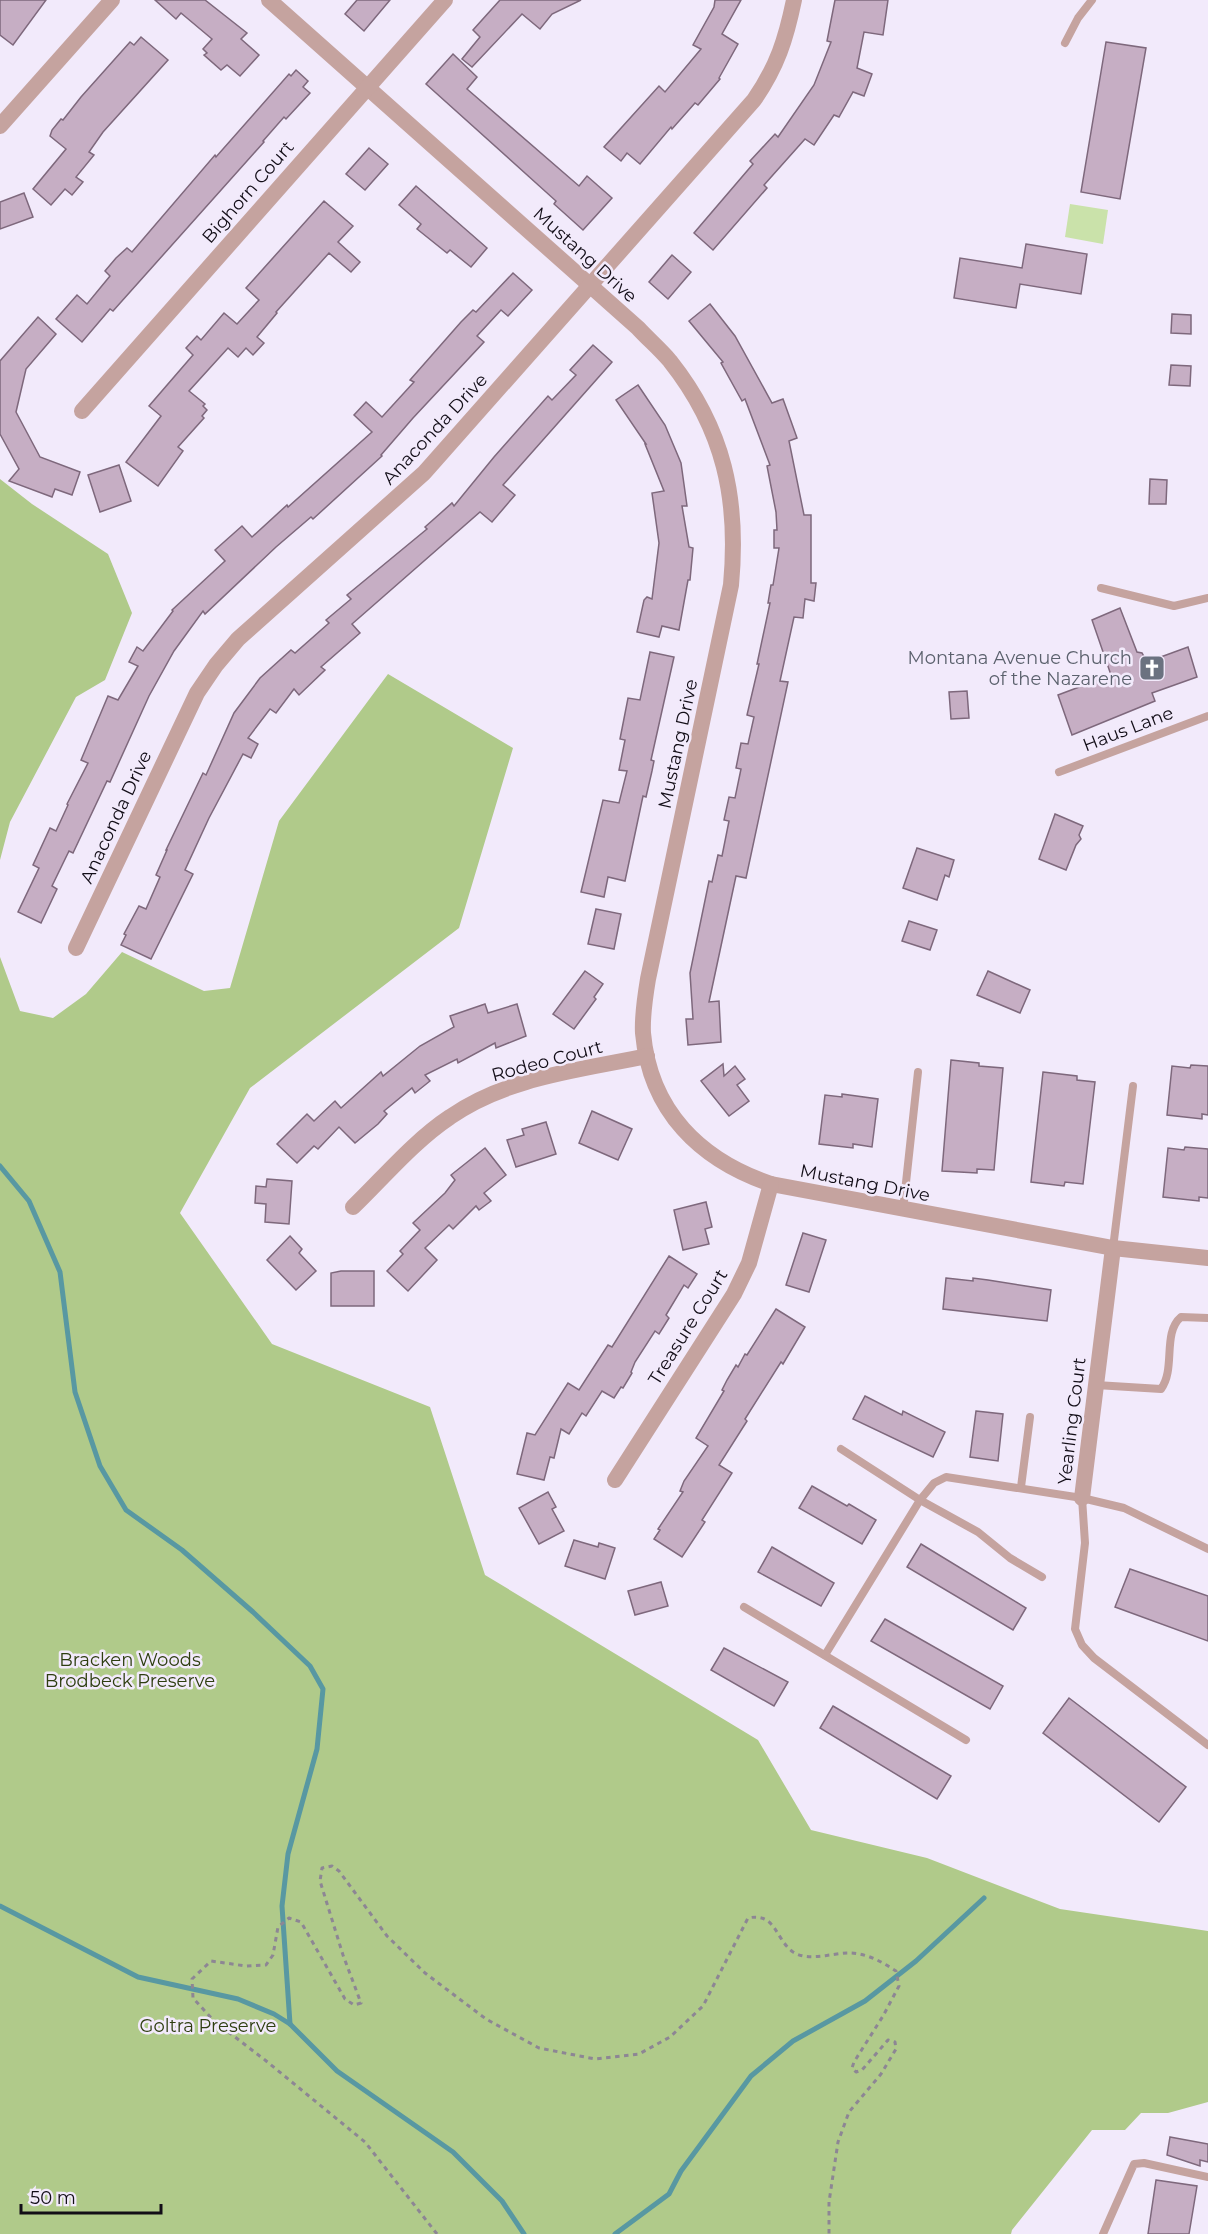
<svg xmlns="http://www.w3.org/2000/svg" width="1208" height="2234" font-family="Montserrat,sans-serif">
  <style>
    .green { fill: #cae2aa }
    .forest { fill: #b0ca8a }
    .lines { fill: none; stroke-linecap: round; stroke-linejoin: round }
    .stream { stroke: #5898a2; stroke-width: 5 }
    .building { fill: #c6aec4; stroke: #7e687c; stroke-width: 1.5 }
    .path { stroke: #8d8694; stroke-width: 3; stroke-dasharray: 4.5 4.5; stroke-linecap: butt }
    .lane { stroke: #c5a39f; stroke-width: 8 }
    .street { stroke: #c5a39f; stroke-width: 16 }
    .labels { text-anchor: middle; stroke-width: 5; stroke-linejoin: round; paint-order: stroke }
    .street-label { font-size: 18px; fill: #120d17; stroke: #f2eafb }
    .worship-label { font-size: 18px; fill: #5b616d; stroke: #f2eafb; text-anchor: end }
    .park-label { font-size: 18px; fill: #2e3e10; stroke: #f2eafb }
  </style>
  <rect width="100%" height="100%" fill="#f2eafb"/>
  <polygon class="green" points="1070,204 1108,210 1103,244 1065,237"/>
  <g class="forest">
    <polygon points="0,479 32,504 108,554 132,613 105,680 76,697 10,822 0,860"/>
    <polygon points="388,674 513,748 459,928 250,1088 180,1213 272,1344 430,1407 485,1575 758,1740 811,1830 927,1858 1060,1909 1208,1931 1208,2102 1168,2113 1141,2113 1125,2130 1092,2130 1012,2230 1011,2234 0,2234 0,957 20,1011 53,1018 86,994 122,952 204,991 230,988 279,821"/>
  </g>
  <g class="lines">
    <g class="stream">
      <polyline points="0,1166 29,1201 60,1272 75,1392 100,1466 126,1510 182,1550 253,1612 310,1666 323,1689 317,1749 288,1854 282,1906 290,2024"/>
      <polyline points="0,1906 138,1977 238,1999 274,2014 290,2024 337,2071 453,2152 502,2201 524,2234"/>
      <polyline points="615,2234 669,2194 681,2171 751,2076 793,2041 865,2001 916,1961 984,1898"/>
    </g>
  </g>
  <g class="building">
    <polygon points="0,0 46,0 13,45 0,35"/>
    <polygon points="155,0 205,0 247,33 241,39 259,55 240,76 227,65 221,70 204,55 207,53 203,49 212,39 181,13 176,19"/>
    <polygon points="357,0 390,0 364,31 345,14"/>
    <polygon points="500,0 581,0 552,14 540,29 522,14 472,67 462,59 480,37 473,30"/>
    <polygon points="715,0 741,0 722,34 738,44 719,78 720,79 698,105 695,103 672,129 671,127 640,164 627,153 621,161 604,147 659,86 665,92 701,49 693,45 714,7"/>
    <polygon points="835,0 888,0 883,35 864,32 857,68 872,74 864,96 853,92 839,117 834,115 814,145 805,139 764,185 767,188 713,250 694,233 753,164 750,161 775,134 778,137 814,85 831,42 827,41"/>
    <polygon points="141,37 168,60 103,132 89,152 94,155 76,177 83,182 72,195 65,189 51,205 33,189 66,149 50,136 52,130 61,119 63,120 81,97 130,42 134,45"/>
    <polygon points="1106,42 1146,48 1120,199 1081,192"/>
    <polygon points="453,54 477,77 467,89 579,186 587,176 612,198 583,230 554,204 556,201 426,84"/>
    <polygon points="296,70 308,81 303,87 310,93 286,119 284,117 263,141 264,142 113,311 110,309 82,342 56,319 77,295 87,304 110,276 105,271 116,258 127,248 132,252 215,155 216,157 289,74 291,76"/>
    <polygon points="369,148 388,164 365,190 346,174"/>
    <polygon points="416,186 487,248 471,267 450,250 447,253 417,229 421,224 399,205"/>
    <polygon points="24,193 33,217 0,229 0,202"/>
    <polygon points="324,201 353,226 338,242 360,262 351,272 329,253 276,312 277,313 257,337 264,343 253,355 246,348 238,357 228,348 189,391 205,404 203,406 207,410 202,416 204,418 178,447 183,451 158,486 126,462 161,416 149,406 193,355 186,348 197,336 201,340 224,313 237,324 259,300 246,288"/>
    <polygon points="1026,244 1087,254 1081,294 1020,284 1016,308 954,298 960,258 1022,268"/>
    <polygon points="672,255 691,272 668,299 649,282"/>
    <polygon points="513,273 532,290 508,316 501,310 477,336 484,342 413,418 381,455 382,456 313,519 311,517 276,547 205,614 203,611 174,651 149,696 110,782 107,781 73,853 69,851 52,886 57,889 41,923 18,912 39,868 33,865 50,828 56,831 68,805 67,804 88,763 81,760 108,696 118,700 138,666 129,662 137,647 143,651 173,611 172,610 225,561 215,550 242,526 252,537 287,505 288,507 372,432 354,415 366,402 382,417 414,382 410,380 461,322 473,310 476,312"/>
    <polygon points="710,304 735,336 772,403 783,399 792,424 797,438 789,441 804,515 811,515 811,583 816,583 814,601 805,599 803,618 794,617 780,681 788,682 746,878 736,876 709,1002 719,1001 721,1042 688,1045 686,1019 693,1019 690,973 709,881 712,882 718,855 722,856 729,821 724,820 729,797 735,798 741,769 736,768 741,743 748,744 754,717 747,715 759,664 757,664 770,603 768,603 771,585 773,585 779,548 774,548 774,530 777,530 776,512 767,466 770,465 745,399 742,401 721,363 723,362 689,321"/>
    <polygon points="1172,314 1191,315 1191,334 1171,333"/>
    <polygon points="38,317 56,334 26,369 16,412 40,457 80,472 72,495 55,489 52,497 9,481 19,469 0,434 0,361"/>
    <polygon points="593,345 612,362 503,485 515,495 492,522 480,512 352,624 360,633 321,667 325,670 299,695 294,689 276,713 270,709 248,738 258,744 251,758 243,754 209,818 185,870 193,874 151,959 121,945 126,935 124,934 139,906 146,909 160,877 156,875 167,850 166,850 203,773 206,775 234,713 260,678 291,650 295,653 329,623 326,620 351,599 347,595 427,529 425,527 452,503 454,506 494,457 548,396 552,400 576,375 570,370"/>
    <polygon points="1171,365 1191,366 1190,386 1169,385"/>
    <polygon points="638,385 665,425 681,463 687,506 682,506 689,547 693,548 690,580 688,580 679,630 662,626 659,637 637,632 644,600 647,597 652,599 659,543 652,493 664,491 645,444 646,444 616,400"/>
    <polygon points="119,465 131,501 100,512 88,475"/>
    <polygon points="1150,479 1167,480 1166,504 1149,504"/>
    <polygon points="1120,608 1137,652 1142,653 1147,662 1188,647 1197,677 1152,693 1155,701 1072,735 1058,695 1111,675 1092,620"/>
    <polygon points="650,652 674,657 651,760 654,761 652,771 646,797 643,796 625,881 608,877 604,897 581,892 603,800 619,803 627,771 619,770 625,740 620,739 628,698 640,700"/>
    <polygon points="967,691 969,718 951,719 949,692"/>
    <polygon points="1055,814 1083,826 1079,835 1081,839 1076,845 1066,870 1039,859"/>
    <polygon points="917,848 954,860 949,877 945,875 937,900 903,888"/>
    <polygon points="596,909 621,914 614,949 588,944"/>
    <polygon points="909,921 937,930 930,950 902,941"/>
    <polygon points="585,971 603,984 594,997 596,999 574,1029 553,1014"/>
    <polygon points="988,971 1030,990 1020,1013 977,995"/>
    <polygon points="485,1004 488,1013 517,1004 526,1036 496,1048 495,1043 458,1063 457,1059 425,1075 430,1081 415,1093 412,1088 384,1111 387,1114 378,1124 355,1143 339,1127 318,1149 314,1146 297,1163 277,1144 307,1114 314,1121 335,1101 341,1108 381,1072 383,1076 420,1046 454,1027 450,1016"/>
    <polygon points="951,1060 979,1063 979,1066 1003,1068 994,1170 977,1169 977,1173 942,1171"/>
    <polygon points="723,1064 724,1076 735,1066 745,1079 737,1085 749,1101 729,1116 701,1081"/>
    <polygon points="1191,1065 1208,1066 1208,1115 1202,1114 1202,1119 1167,1115 1172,1066 1190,1068"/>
    <polygon points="1043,1072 1077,1076 1077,1080 1095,1082 1083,1184 1065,1182 1064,1186 1031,1182"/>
    <polygon points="842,1094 878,1099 872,1147 853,1144 853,1148 819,1144 825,1095 842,1097"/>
    <polygon points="592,1111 632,1129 618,1160 579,1143"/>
    <polygon points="546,1122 556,1154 516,1167 507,1140 524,1135 522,1129"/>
    <polygon points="1185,1147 1208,1149 1208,1198 1199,1197 1199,1201 1163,1197 1168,1148 1184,1150"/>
    <polygon points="485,1148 506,1175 484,1193 491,1201 479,1210 476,1206 453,1229 449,1225 425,1248 437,1260 408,1291 387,1271 403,1254 400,1251 420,1230 413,1223 445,1193 455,1180 451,1175"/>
    <polygon points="267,1179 292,1181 289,1224 265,1222 266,1204 255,1203 256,1186 266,1187"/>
    <polygon points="706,1202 712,1227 705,1229 709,1244 683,1250 674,1210"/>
    <polygon points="803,1233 826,1240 809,1292 786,1285"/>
    <polygon points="290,1236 302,1249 299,1253 316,1271 296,1290 267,1260"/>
    <polygon points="669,1256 697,1274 688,1288 684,1285 666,1315 669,1318 659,1334 655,1331 635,1362 631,1372 632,1373 623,1388 621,1387 614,1398 602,1391 586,1416 582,1413 569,1434 561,1429 554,1458 550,1457 544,1480 517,1474 527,1433 535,1435 568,1383 579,1390 608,1345 612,1347"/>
    <polygon points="341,1271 374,1271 374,1306 331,1306 331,1273"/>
    <polygon points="946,1278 973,1281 973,1278 988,1280 1051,1290 1047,1321 943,1309"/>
    <polygon points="776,1309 805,1327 783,1364 781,1362 745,1419 747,1421 719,1465 732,1473 702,1520 705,1522 682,1557 654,1539 660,1530 658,1529 683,1492 680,1491 684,1481 708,1446 696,1438 724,1391 722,1390 727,1380 736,1365 738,1367 745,1354 747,1355"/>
    <polygon points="865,1396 902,1415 903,1411 945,1432 933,1457 853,1419"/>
    <polygon points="976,1411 1003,1414 998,1461 970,1457"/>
    <polygon points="812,1486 847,1506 849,1504 876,1520 862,1544 799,1508"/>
    <polygon points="548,1492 556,1507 552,1509 564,1531 539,1544 519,1508"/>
    <polygon points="574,1540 598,1547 599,1543 615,1548 605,1579 565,1566"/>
    <polygon points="921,1544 1026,1608 1013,1630 907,1567"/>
    <polygon points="772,1547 834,1583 821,1606 758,1572"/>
    <polygon points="1130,1569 1208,1596 1208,1641 1115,1607"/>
    <polygon points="661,1582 668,1606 635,1615 628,1591"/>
    <polygon points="885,1619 1003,1686 990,1709 871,1641"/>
    <polygon points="724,1648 788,1682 774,1706 711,1670"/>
    <polygon points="1069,1698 1186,1787 1159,1822 1043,1733"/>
    <polygon points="833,1706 951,1776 937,1799 820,1728"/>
    <polygon points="1170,2137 1208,2144 1208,2162 1200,2160 1200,2166 1167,2155"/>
    <polygon points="1156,2180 1197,2186 1189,2234 1148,2234"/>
  </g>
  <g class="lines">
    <path class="path" d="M437 2234 365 2142 265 2060 214 2021 193 1998 192 1979 211 1961 246 1966 266 1965 273 1955 278 1927 289 1918 301 1922 345 1999 354 2005 361 2003 343 1955 320 1881 322 1868 332 1866 339 1871 387 1936 425 1973 486 2019 539 2048 595 2059 639 2054 670 2037 703 2006 748 1918C776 1912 775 1939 793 1952 808 1962 832 1953 849 1953 867 1953 882 1962 896 1971L899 1986 883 2016 854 2062 852 2068 856 2072 862 2070 888 2040 895 2042 896 2049 881 2074 849 2112 838 2142 829 2202V2234"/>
    <g class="lane">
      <polyline points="1065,43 1078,18 1092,0"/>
      <polyline points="1101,588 1174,606 1208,598"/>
      <polyline points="1059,772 1208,716"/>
      <polyline points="903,1210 918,1072"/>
      <polyline points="1113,1248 1133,1086"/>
      <path d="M1096 1385 1161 1389C1176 1369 1162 1333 1181 1317L1208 1318"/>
      <polyline points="841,1449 920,1500 978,1532 1010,1558 1042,1577"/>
      <polyline points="1021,1487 1030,1417"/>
      <polyline points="1082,1498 1085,1543 1075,1629 1082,1645 1094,1658 1208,1745"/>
      <polyline points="744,1607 966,1740"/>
      <polyline points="825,1655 920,1500 934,1483 946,1477 1082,1498 1124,1508 1208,1549"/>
      <polyline points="1103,2234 1134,2164 1144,2163 1208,2177"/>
    </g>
    <g class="street">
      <path d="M269 0 638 328C648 339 660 349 670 361 724 429 739 499 731 585L648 979C645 997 642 1015 643 1033 650 1111 700 1160 771 1184L1113 1248 1208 1258"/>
      <polyline points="0,126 112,0"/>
      <polyline points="82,411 445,0"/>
      <path d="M76 948 197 693 216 665 238 639 424 473 754 100C777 67 786 39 794 0"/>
      <path d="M353 1207C384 1177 414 1141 450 1117 507 1077 581 1070 647 1056"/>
      <polyline points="615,1480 734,1294 749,1263 771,1184"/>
      <polyline points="1082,1498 1113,1248"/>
    </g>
  </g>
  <defs>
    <symbol id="church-square" viewBox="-11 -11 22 22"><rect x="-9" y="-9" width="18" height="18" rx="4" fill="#6b7280" stroke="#f2eafb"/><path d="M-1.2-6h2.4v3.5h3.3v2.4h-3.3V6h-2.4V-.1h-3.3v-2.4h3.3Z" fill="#fff"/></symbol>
  </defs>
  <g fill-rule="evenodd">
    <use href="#church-square" x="1137" y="653" width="30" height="30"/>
  </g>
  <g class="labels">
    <g class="street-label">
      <text transform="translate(248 192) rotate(-49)" y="6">Bighorn Court</text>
      <text transform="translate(585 255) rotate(42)" y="6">Mustang Drive</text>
      <text transform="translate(435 429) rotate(-47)" y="6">Anaconda Drive</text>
      <text transform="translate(1128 729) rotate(-21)" y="6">Haus Lane</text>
      <text transform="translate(678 744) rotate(-78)" y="6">Mustang Drive</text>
      <text transform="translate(116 817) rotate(-65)" y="6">Anaconda Drive</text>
      <text transform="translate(547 1061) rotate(-15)" y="6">Rodeo Court</text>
      <text transform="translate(865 1183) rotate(11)" y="6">Mustang Drive</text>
      <text transform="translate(688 1327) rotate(-58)" y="6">Treasure Court</text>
      <text transform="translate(1072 1421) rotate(-83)" y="6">Yearling Court</text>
    </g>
    <g class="worship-label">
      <text x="1132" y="664">Montana Avenue Church<tspan x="1132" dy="21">of the Nazarene</tspan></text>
    </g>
    <g class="park-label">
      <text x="130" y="1666">Bracken Woods<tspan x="130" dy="21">Brodbeck Preserve</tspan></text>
      <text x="208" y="2032">Goltra Preserve</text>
    </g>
  </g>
  <path d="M21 2204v9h140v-9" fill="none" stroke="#120d17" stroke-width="3"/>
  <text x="30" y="2204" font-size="18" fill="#120d17" stroke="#f2eafb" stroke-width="4.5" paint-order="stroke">50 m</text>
</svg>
